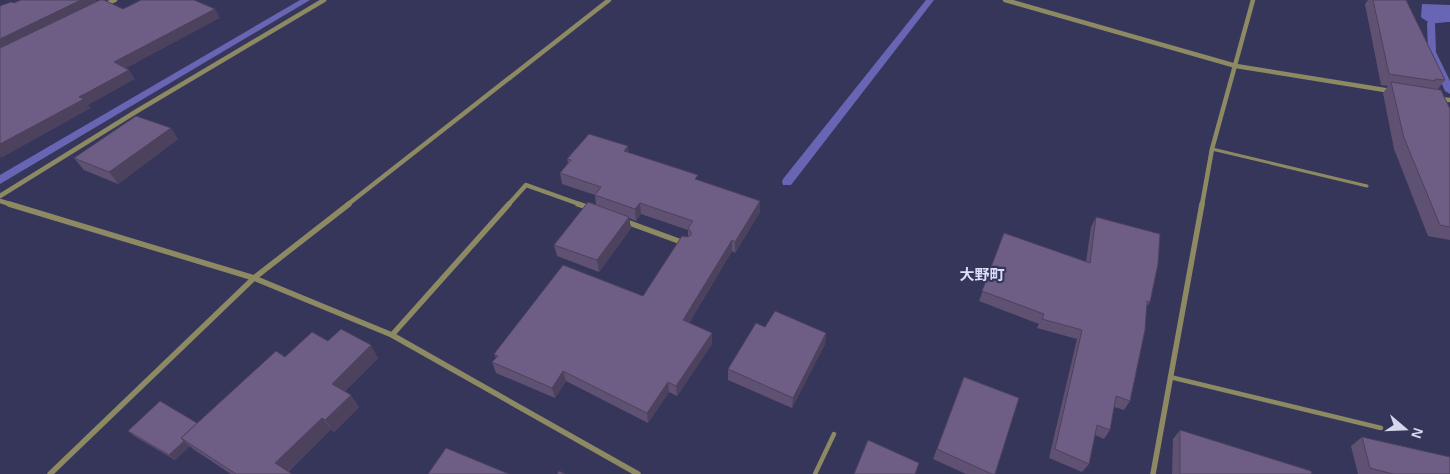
<svg xmlns="http://www.w3.org/2000/svg" width="1450" height="474" font-family="Helvetica,'Noto Sans JP',sans-serif">
  <style>
    .water { fill: #6865b5 }
    .lines { fill: none; stroke-linecap: round; stroke-linejoin: round }
    .stream { fill: #6865b5; fill-rule: evenodd }
    .service-far1 { stroke: #8d8a63; stroke-width: 3 }
    .service { stroke: #8d8a63; stroke-width: 4.5 }
    .minor-far1 { stroke: #8d8a63; stroke-width: 4.5 }
    .minor { stroke: #8d8a63; stroke-width: 5.5 }
    .wall { fill: #5f5172 }
    .shaded-wall { fill: #4d425d }
    .building { fill: #6e5e85; stroke: #4d425d }
    .labels { text-anchor: middle; stroke-width: 4.5; stroke-linejoin: round; paint-order: stroke }
    .quarter-label { font-size: 15px; font-weight: bold; fill: #dcdef9; stroke: #36365a }
  </style>
  <rect width="100%" height="100%" fill="#36365a"/>
  <g class="water">
    <polygon points="300,0 310,0 0,184 0,175"/>
    <path d="M1422 4 1450 5V22C1436 22 1433 27 1421 17Z"/>
  </g>
  <g class="lines">
    <g class="stream">
      <polygon points="926,0 934,0 791,185 783,185 782,182 783,179"/>
      <polygon points="1431,20 1435,23 1436,52 1450,81 1450,94 1445,91 1428,52 1427,23"/>
    </g>
    <polyline class="service-far1" points="1212,149 1367,186"/>
    <g class="service">
      <polyline points="1170,377 1381,428"/>
      <polyline points="815,474 834,434"/>
    </g>
    <g class="minor-far1">
      <polyline points="1005,0 1236,66 1391,91"/>
      <polyline points="104,5 115,0"/>
      <polyline points="1439,99 1450,100"/>
      <polyline points="0,196 137,111 324,0"/>
      <polyline points="0,201 13,205"/>
      <polyline points="347,205 609,0"/>
      <polyline points="508,205 526,185 582,205"/>
      <polyline points="1202,205 1212,149 1253,0"/>
    </g>
    <g class="minor">
      <polyline points="9,204 254,278 392,335 638,474"/>
      <polyline points="578,204 590,208"/>
      <polyline points="624,221 684,243"/>
      <polyline points="392,335 509,204"/>
      <polyline points="50,474 254,278 349,204"/>
      <polyline points="1153,474 1202,204"/>
    </g>
  </g>
  <g class="wall">
    <polygon points="1368,0 1406,0 1445,80 1438,89 1450,109 1450,240 1428,236 1394,149 1383,93 1388,86 1381,85 1365,4"/>
    <polygon points="178,139 118,184 84,170 74,158"/>
    <polygon points="628,152 698,180 760,201 760,212 735,253 732,251 689,323 712,333 712,344 677,396 669,392 648,423 566,381 555,398 496,373 492,362 496,358 494,354 643,296 688,237 688,230 641,214 636,221 629,218 631,228 599,272 557,256 554,245 596,205 595,195 562,184 560,173 568,163 567,159"/>
    <polygon points="1096,217 1150,302 1146,308 1130,401 1124,410 1114,407 1110,430 1104,439 1095,435 1089,464 1082,472 1049,458 1077,339 1037,328 1039,324 979,301 1004,233 1086,262 1091,227"/>
    <polygon points="765,327 826,333 825,344 792,408 728,380 728,369"/>
    <polygon points="328,341 378,358 345,391 359,407 334,432 331,429 288,472 291,474 231,474 193,449 190,446 175,460 134,436 128,431 198,423 285,357"/>
    <polygon points="964,377 995,474 966,474 933,459"/>
    <polygon points="1180,430 1312,474 1172,474 1173,439"/>
    <polygon points="1362,437 1450,474 1358,474 1351,446"/>
  </g>
  <g class="shaded-wall">
    <polygon points="81,0 96,0 98,4 0,51 0,39"/>
    <polygon points="215,9 220,18 121,71 114,62"/>
    <polygon points="129,70 135,79 88,105 91,108 1,158 0,156 0,144 79,97"/>
    <polygon points="171,128 178,139 118,184 109,172"/>
    <polygon points="628,146 629,158 624,151"/>
    <polygon points="760,201 760,212 735,253 735,242"/>
    <polygon points="640,203 641,214 636,221 635,209"/>
    <polygon points="629,217 631,228 599,272 597,260"/>
    <polygon points="732,240 732,251 684,331 683,320"/>
    <polygon points="712,333 712,344 677,396 676,386"/>
    <polygon points="826,333 825,344 792,408 793,398"/>
    <polygon points="371,345 378,358 340,396 332,384"/>
    <polygon points="563,371 566,381 555,398 552,388"/>
    <polygon points="668,382 669,392 648,423 647,413"/>
    <polygon points="351,395 359,407 334,432 325,420"/>
    <polygon points="322,418 331,429 285,474 275,463"/>
    <polygon points="184,441 190,446 175,460 169,455"/>
  </g>
  <g class="building">
    <polygon points="21,0 81,0 0,39 0,6 11,2 14,3"/>
    <polygon points="100,0 104,0 123,9 141,0 194,0 215,9 114,62 129,70 79,97 84,99 0,144 0,48"/>
    <polygon points="1373,0 1406,0 1445,80 1435,79 1436,81 1389,74"/>
    <polygon points="1391,82 1441,90 1450,109 1450,227 1440,225 1404,138"/>
    <polygon points="136,116 171,128 109,172 74,158"/>
    <polygon points="589,134 628,146 624,151 698,175 695,179 760,201 735,242 732,240 683,320 712,333 676,386 668,382 647,413 563,371 552,388 492,362 498,356 494,354 563,265 643,296 682,236 688,237 691,235 691,232 688,228 693,221 640,203 635,209 595,195 601,187 560,173 571,160 567,159"/>
    <polygon points="588,202 629,217 597,260 554,245"/>
    <polygon points="1096,217 1160,234 1158,264 1150,302 1147,301 1145,330 1130,401 1116,396 1110,430 1097,425 1089,464 1055,449 1082,330 1042,319 1044,314 982,291 1004,233 1090,263"/>
    <polygon points="775,311 826,333 793,398 728,369 756,323 765,327"/>
    <polygon points="341,329 371,345 332,384 351,395 325,420 322,418 275,463 292,474 236,474 181,438 276,351 285,357 312,332 328,341"/>
    <polygon points="964,377 1019,398 995,474 992,474 937,449"/>
    <polygon points="160,401 197,423 181,438 184,441 169,455 128,431"/>
    <polygon points="1180,430 1311,471 1312,474 1180,474"/>
    <polygon points="1362,437 1450,457 1450,474 1393,474 1370,468"/>
    <polygon points="868,440 919,463 915,474 854,474"/>
    <polygon points="446,448 509,474 428,474"/>
    <polygon points="559,471 565,474 557,474"/>
  </g>
  <g class="labels">
    <g class="quarter-label">
      <text x="982" y="280">大野町</text>
    </g>
  </g>
  <g transform="translate(1405 429) rotate(109)" stroke="#36365a" stroke-width="4" paint-order="stroke">
  <path d="M0-4L9 19L0 12L-9 19Z" fill="#d5d7ed"/>
  <text y="-8" font-size="14" font-weight="bold" text-anchor="middle" fill="#d5d7ed">N</text>
  </g>
</svg>
